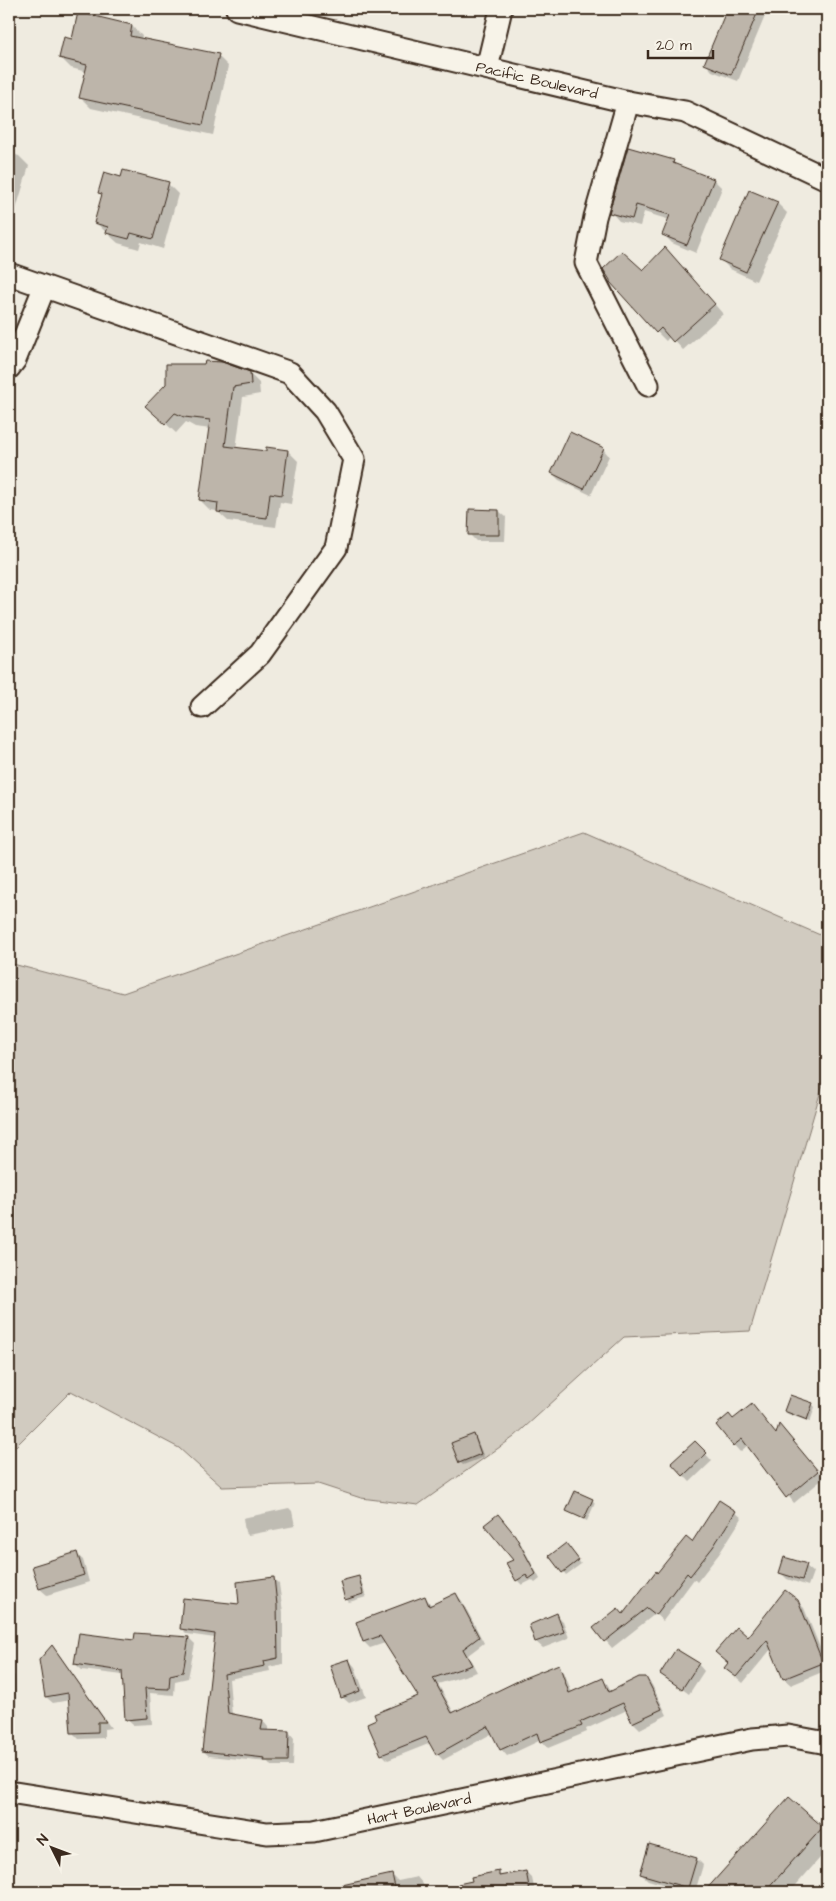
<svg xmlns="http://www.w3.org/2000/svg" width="836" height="1901" font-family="'Architects Daughter',sans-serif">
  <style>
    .green { fill: #d1cbc0; stroke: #867a6f }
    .shadow { fill: #0003 }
    .building { fill: #bdb5aa; stroke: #3b2a1e }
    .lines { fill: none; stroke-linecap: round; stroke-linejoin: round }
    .street-casing { stroke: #3b2a1e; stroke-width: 25 }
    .street { stroke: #f7f3e8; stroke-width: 21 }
    .labels { text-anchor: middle; stroke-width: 4; stroke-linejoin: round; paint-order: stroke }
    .street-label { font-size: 15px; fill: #3b2a1e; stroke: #f7f3e8 }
  </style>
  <rect width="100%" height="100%" fill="#efebe0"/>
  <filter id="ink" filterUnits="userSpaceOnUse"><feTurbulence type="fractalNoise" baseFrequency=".02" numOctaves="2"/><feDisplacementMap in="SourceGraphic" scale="10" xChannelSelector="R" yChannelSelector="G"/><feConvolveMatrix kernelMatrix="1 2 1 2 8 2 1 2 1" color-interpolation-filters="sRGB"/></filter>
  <g filter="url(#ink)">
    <polygon class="green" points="584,832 827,938 827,1070 750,1331 624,1337 514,1437 418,1505 361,1498 318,1484 222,1487 179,1448 71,1391 9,1453 9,963 123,993"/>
    <g class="shadow">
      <polygon points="729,9 756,9 765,16 738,81 712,71 706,64"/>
      <polygon points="132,26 142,36 141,39 218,56 228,66 213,135 91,108 81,98 87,72 71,68 61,58 73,40"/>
      <polygon points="9,153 19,156 29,166 9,233"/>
      <polygon points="673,162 677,166 714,180 722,188 696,253 672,243 664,235 670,220 644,212 640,226 619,221 611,212"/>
      <polygon points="122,178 168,184 178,194 163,249 141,242 139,249 118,243 96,223 103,196 100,193"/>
      <polygon points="777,203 787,213 756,281 730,269 720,259"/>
      <polygon points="674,258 723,314 683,350 670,336 666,341 657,332 643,272"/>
      <polygon points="249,373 259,383 260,394 243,397 236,449 267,453 288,451 298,461 291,504 280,502 276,527 228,521 217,511 210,510 200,500 211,429 195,427 186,422 176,433 147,406"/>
      <polygon points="603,449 609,456 591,495 559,480 552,473"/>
      <polygon points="499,511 506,517 505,541 476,541 469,534"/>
      <polygon points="812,1404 815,1407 810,1422 788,1414 785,1411"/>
      <polygon points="733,1420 777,1435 780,1426 824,1478 794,1503 748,1445 740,1452 717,1426"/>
      <polygon points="473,1435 476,1438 484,1457 463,1465 460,1462"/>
      <polygon points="695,1442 712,1461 690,1482 672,1463"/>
      <polygon points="592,1500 595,1503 587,1521 567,1511"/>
      <polygon points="289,1508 292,1511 295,1526 248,1535 245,1532 243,1518"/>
      <polygon points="735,1512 742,1518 719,1554 697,1582 694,1579 663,1621 655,1614 612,1648 595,1628 624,1615 658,1574 693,1544"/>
      <polygon points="502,1520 520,1542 540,1579 535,1583 532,1580 522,1585 517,1580 515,1560"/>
      <polygon points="569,1548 581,1564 566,1575 551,1556"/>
      <polygon points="76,1554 83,1560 89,1582 47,1595 40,1589 34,1567"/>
      <polygon points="806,1566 813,1572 808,1586 787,1579 780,1572"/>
      <polygon points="358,1577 361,1580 366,1597 349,1602 346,1599"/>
      <polygon points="274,1579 279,1584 283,1612 283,1664 269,1667 270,1671 229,1679 232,1715 263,1721 268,1727 268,1731 289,1732 294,1738 293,1766 271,1766 268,1762 209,1756 203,1751 215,1638 187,1634 181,1628 241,1605"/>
      <polygon points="456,1594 462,1601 484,1643 468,1655 477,1672 438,1684 454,1713 558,1666 564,1672 572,1693 602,1679 608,1685 611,1692 646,1678 652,1685 667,1715 640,1729 633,1722 627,1710 586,1729 587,1732 548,1748 541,1740 507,1756 501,1749 493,1733 443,1760 437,1754 431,1743 388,1760 382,1754 420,1697 385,1643 370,1648 364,1642 425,1597 432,1606"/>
      <polygon points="797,1601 804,1608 827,1665 827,1670 791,1685 784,1679 772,1648 743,1683 726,1668 749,1639"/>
      <polygon points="556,1615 563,1621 569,1638 543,1648 536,1642 530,1625"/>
      <polygon points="189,1638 195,1644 188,1678 175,1681 174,1695 150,1693 152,1724 133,1725 126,1719 123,1675 82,1670 75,1664 135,1642"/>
      <polygon points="52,1646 58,1653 111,1728 104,1729 104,1738 79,1739 72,1732 70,1700 53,1703 46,1697"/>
      <polygon points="349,1660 355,1667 366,1697 349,1703 342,1697"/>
      <polygon points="698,1664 704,1671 689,1694 662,1674"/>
      <polygon points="9,1670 15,1676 17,1724 9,1725"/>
      <polygon points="789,1799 827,1833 827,1850 790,1892 706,1892"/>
      <polygon points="697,1859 703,1865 695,1892 689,1892 648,1880 641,1874"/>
      <polygon points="526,1872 532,1878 535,1892 465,1892 464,1886 498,1873 502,1877"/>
      <polygon points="392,1875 398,1881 417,1877 423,1884 425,1892 368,1892 365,1881"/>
    </g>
    <g class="building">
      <polygon points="727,9 759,9 731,75 704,64"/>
      <polygon points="78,12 132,25 130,36 219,54 203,125 79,98 87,65 59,58 64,37 72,39"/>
      <polygon points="628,147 674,160 673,163 714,179 687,245 662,235 670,215 636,205 632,219 609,213"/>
      <polygon points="123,170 169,182 153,239 131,233 129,239 106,233 108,227 94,223 102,194 98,193 104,172 121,177"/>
      <polygon points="749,190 778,202 746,272 719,260"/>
      <polygon points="665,247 715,304 673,342 661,328 656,333 610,282 610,280 603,269 622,251 643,270"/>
      <polygon points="205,361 222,362 250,372 251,384 233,387 225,446 266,451 266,447 288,450 282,495 270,493 267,518 217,512 218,503 199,500 210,420 184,417 175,413 165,424 145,406 166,384 166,364 204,364"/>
      <polygon points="570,432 604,448 584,489 551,473"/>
      <polygon points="469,509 499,510 499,535 468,535"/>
      <polygon points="790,1395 813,1403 807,1420 784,1411"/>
      <polygon points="752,1404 776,1434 779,1424 818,1471 786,1498 742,1439 733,1446 716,1425 729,1414 733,1419"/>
      <polygon points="474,1434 481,1454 459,1463 451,1443"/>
      <polygon points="695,1441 707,1453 683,1476 671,1463"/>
      <polygon points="575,1491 593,1499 584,1519 566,1511"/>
      <polygon points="719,1500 736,1511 713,1547 690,1576 687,1573 656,1615 647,1608 604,1642 593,1628 618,1608 623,1614 656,1571 657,1573 686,1537 692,1542"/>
      <polygon points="498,1514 515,1535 536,1574 529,1579 526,1575 516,1581 506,1563 513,1560 484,1525"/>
      <polygon points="566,1543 579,1560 562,1573 549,1556"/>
      <polygon points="77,1552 84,1575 39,1589 32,1566"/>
      <polygon points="784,1557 807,1564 802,1580 779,1573"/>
      <polygon points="359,1576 363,1594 345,1600 340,1581"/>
      <polygon points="274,1577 277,1605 278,1658 264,1661 265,1666 224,1674 228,1713 263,1720 261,1730 289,1731 288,1761 264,1761 265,1758 202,1751 215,1634 180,1629 183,1598 239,1604 237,1582"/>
      <polygon points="785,1590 798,1600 823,1663 783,1679 767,1640 736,1677 724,1668 728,1663 715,1652 737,1627 748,1637"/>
      <polygon points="456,1593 479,1637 463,1649 472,1665 433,1678 452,1713 524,1678 559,1664 569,1693 603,1678 609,1692 639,1677 646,1677 662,1709 632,1723 623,1703 580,1722 582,1726 540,1742 537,1733 500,1750 488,1726 436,1755 426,1737 381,1755 367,1723 376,1719 374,1714 418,1696 380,1636 363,1642 356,1622 425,1596 429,1606"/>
      <polygon points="557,1613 564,1632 535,1642 529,1625"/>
      <polygon points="79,1633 134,1640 135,1633 189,1637 183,1672 170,1675 169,1689 145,1688 147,1718 125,1720 122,1671 74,1664"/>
      <polygon points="52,1645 106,1722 98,1722 98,1732 71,1733 68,1693 45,1697 39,1660"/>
      <polygon points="676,1649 699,1663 682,1689 660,1674"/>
      <polygon points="349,1659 360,1691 341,1698 330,1665"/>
      <polygon points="789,1797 823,1827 765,1892 704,1892"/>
      <polygon points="649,1844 697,1858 688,1888 640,1874"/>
      <polygon points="499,1871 499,1876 526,1871 530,1892 459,1892 458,1884 472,1881 471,1877"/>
      <polygon points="392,1874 396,1892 343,1892 342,1885"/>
    </g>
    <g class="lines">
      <defs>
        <g id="street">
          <polyline points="237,9 628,102 685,112 827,179"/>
          <polyline points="487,68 501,9"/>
          <polyline points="628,102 595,217 586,263 648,385"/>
          <polyline points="9,274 290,373 325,411 354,459 336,548 260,654 202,707"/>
          <polyline points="9,368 15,360 44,288"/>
          <polyline points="9,1792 267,1833 314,1831 752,1739 788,1736 827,1743"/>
        </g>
      </defs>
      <use href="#street" class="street-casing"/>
      <use href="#street" class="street"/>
    </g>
  </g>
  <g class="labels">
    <g class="street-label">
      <text transform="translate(537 80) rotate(13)" y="5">Pacific Boulevard</text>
      <text transform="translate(419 1809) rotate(-12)" y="5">Hart Boulevard</text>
    </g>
  </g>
  <rect width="836" height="1901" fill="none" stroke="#f7f3e8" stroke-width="30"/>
  <rect x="15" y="15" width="806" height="1871" fill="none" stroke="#3b2a1e" stroke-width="2" filter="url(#ink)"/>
  <g transform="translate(52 1848) rotate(312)" stroke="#f7f3e8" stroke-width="4" paint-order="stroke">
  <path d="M0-4L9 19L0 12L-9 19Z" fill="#3b2a1e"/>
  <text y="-8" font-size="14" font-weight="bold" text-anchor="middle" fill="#3b2a1e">N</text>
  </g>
  <path d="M648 50v8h65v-8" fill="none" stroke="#3b2a1e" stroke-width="2.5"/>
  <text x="656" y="50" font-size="15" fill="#3b2a1e" stroke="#f7f3e8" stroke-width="4" paint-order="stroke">20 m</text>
</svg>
